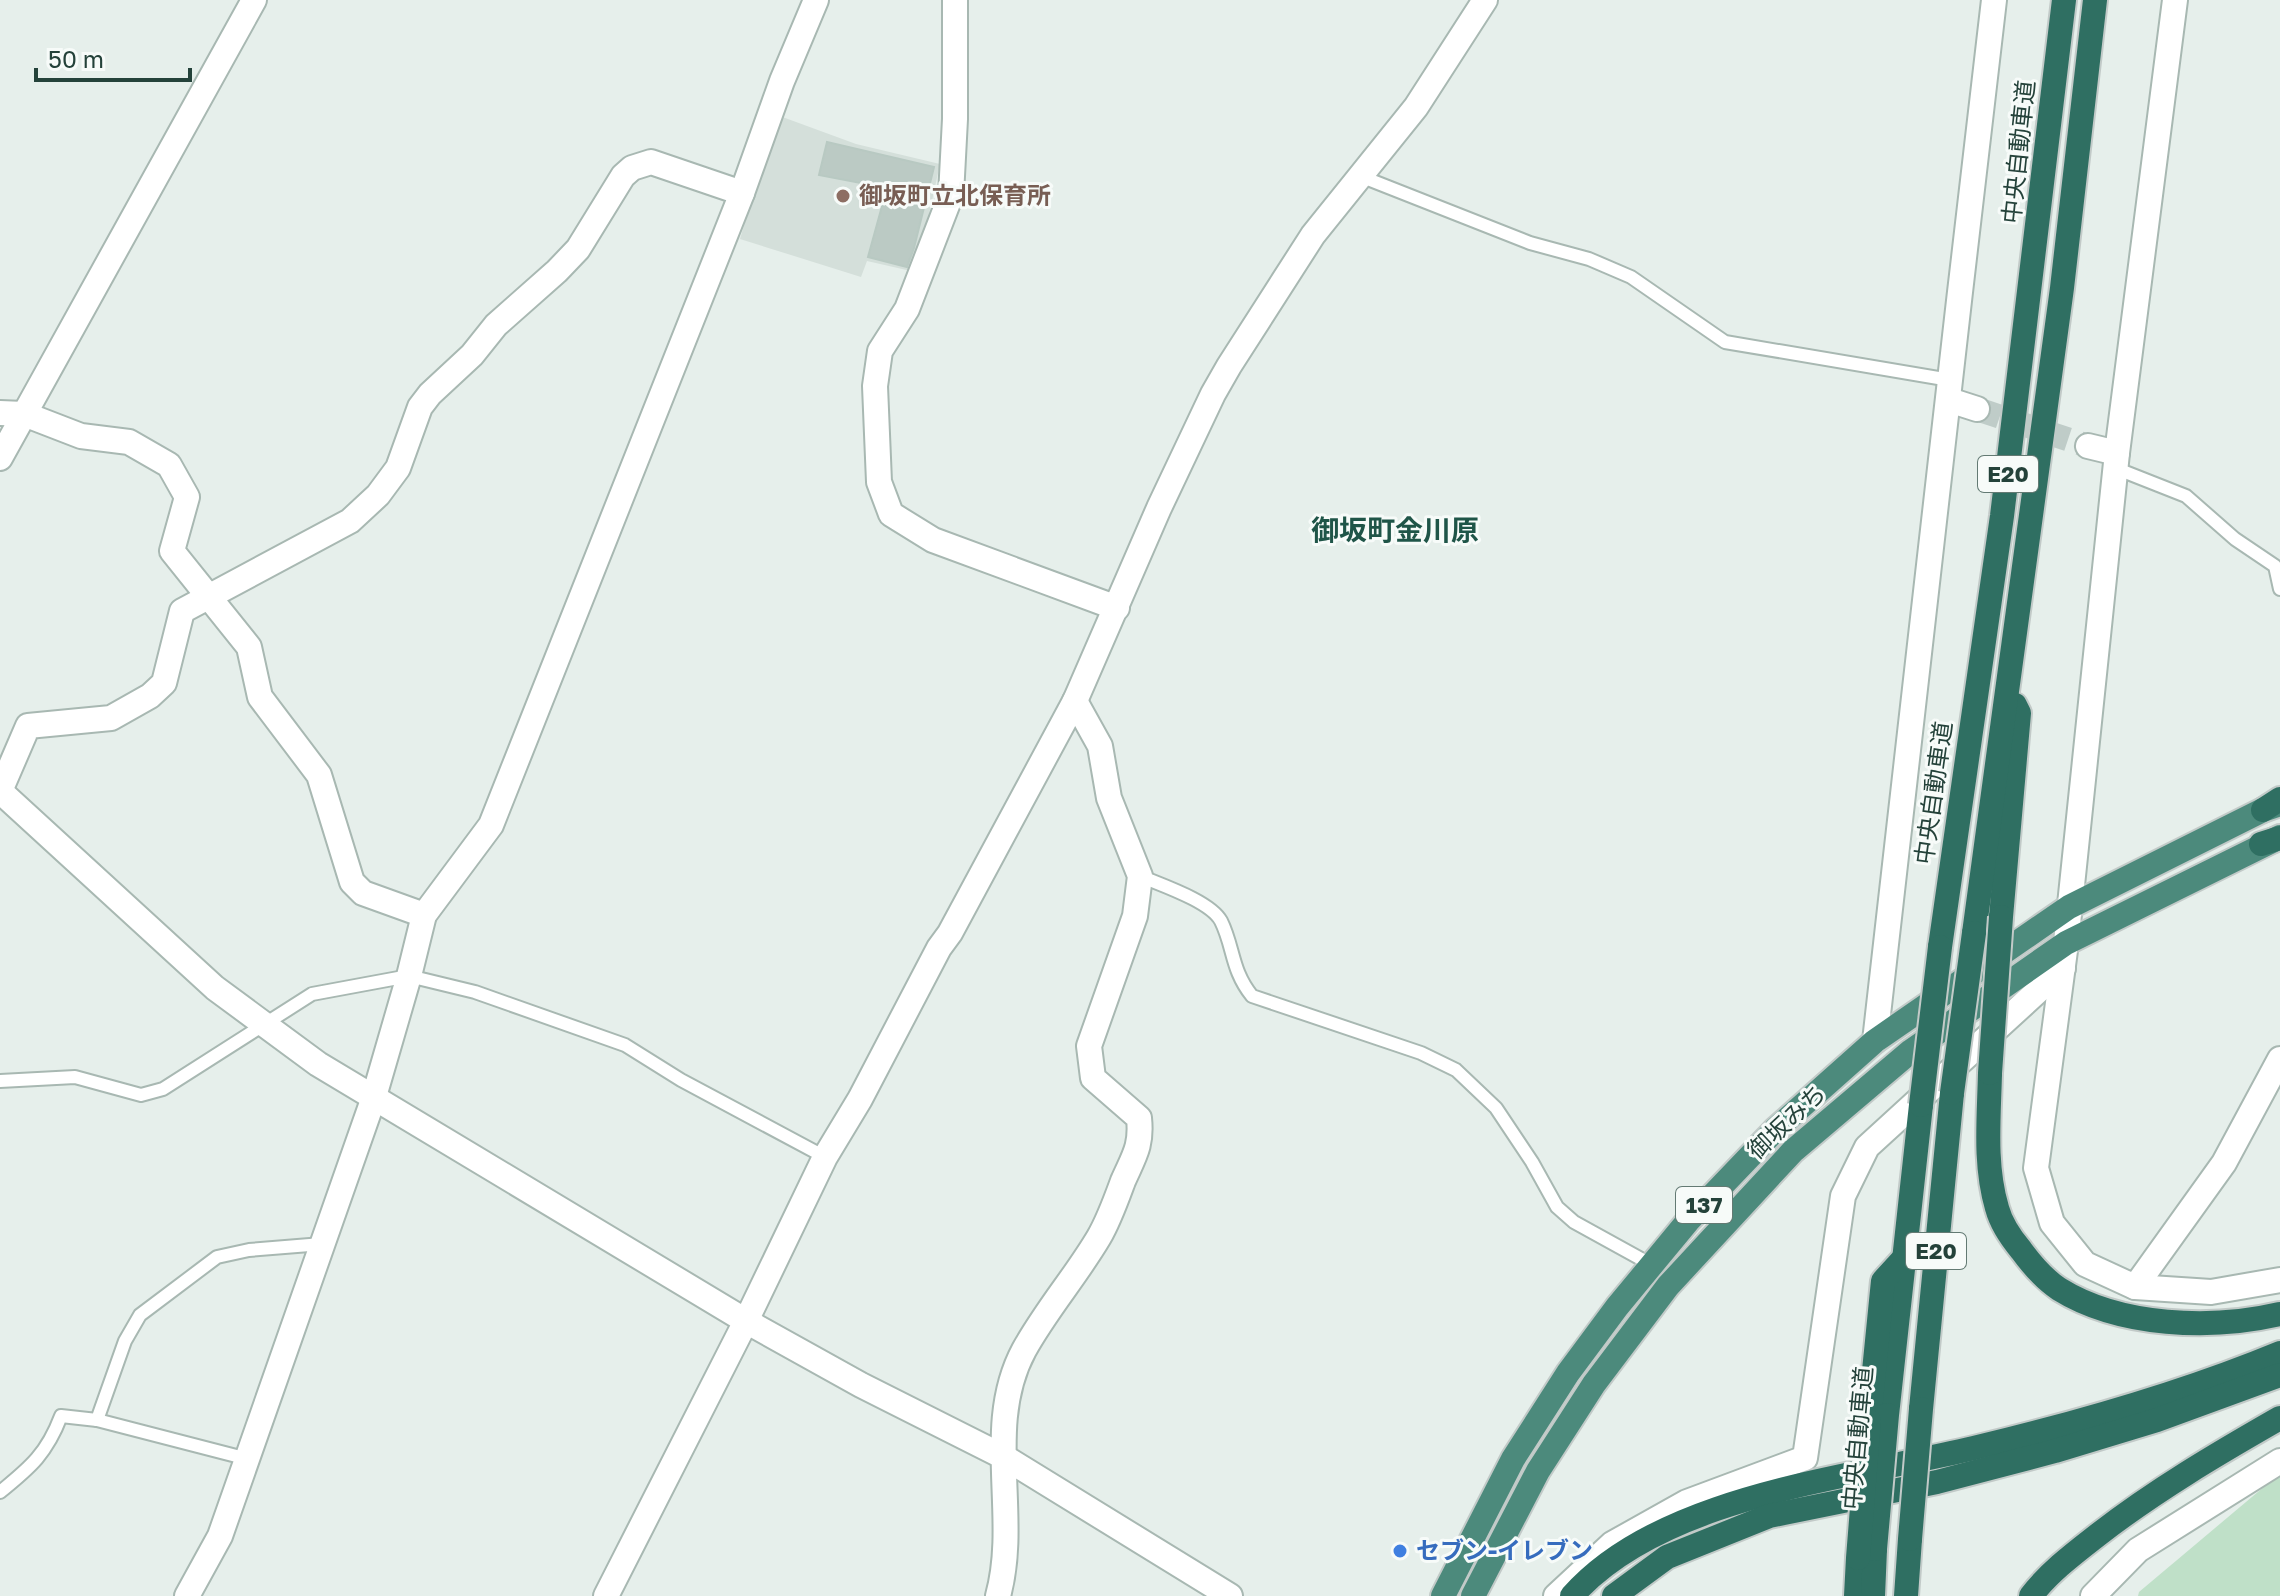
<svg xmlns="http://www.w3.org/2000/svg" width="2280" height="1596" font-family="'Golos Text','Noto Sans JP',sans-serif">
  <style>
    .built { fill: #d4dfda }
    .green { fill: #bfe0c8 }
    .building { fill: #bbcac4; stroke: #b8c9c2; stroke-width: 2 }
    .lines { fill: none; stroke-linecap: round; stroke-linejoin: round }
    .minor-tunnel { stroke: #bfccc8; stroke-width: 24; stroke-dasharray: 24 12; stroke-linecap: butt }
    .service-casing { stroke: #a8b8b2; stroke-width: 16 }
    .minor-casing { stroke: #a8b8b2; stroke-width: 28 }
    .tertiary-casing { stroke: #a8b8b2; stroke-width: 28 }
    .trunk-casing { stroke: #c2cac8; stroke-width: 28 }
    .motorway-casing { stroke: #c2cac8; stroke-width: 28 }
    .service { stroke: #fff; stroke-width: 12 }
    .minor { stroke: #fff; stroke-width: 24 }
    .tertiary { stroke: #fff; stroke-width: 24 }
    .trunk { stroke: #4c8a7c; stroke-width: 24 }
    .motorway { stroke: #2f6f62; stroke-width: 24 }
    .motorway-bridge-casing { stroke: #c2cac8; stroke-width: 28; stroke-linecap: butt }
    .motorway-bridge { stroke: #2f6f62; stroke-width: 24 }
    .education-dot { fill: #8d6e63; stroke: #f7fbf9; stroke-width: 3 }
    .shop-dot { fill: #3f7fe0; stroke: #f7fbf9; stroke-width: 3 }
    .labels { text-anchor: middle; stroke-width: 6; stroke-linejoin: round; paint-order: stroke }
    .shield { fill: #f7fbf9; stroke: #637a73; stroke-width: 2 }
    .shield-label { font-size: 22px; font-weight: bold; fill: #24423a }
    .street-label { font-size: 24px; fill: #24423a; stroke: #f7fbf9 }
    .education-label { font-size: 24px; font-weight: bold; fill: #785e54; stroke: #f7fbf9; text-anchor: start }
    .shop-label { font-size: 24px; font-weight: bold; fill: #366cbe; stroke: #f7fbf9; text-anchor: start }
    .quarter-label { font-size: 28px; font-weight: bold; fill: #1f5548; stroke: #f7fbf9 }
  </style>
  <rect width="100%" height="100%" fill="#e6efeb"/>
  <polygon class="built" points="777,115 856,144 940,164 926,228 911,271 867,261 861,277 740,239"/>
  <polygon class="green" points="2280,1477 2280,1596 2138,1596 2139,1592 2265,1486"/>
  <polygon class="building" points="827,142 934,167 914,248 907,267 868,257 887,188 819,175"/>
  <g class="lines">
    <polyline class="minor-tunnel" points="1977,409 2088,446"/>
    <defs>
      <g id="service">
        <polyline points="1360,176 1530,243 1589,259 1631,277 1725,342 1950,380"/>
        <polyline points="2115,468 2186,496 2235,539 2275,566 2280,589"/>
        <path d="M1140 876C1161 885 1210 901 1221 921 1234 947 1231 970 1252 996L1421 1053 1456 1070 1496 1108 1532 1162 1557 1207 1574 1222 1652 1265"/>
        <polyline points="0,1081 75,1077 141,1095 163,1089 312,994 409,976 475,992 625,1045 681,1080 825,1157"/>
        <polyline points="97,1420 125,1341 140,1315 217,1257 249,1250 322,1244"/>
        <path d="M0 1492C31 1467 47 1453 61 1416L97 1420 248 1459"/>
      </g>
      <g id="minor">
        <polyline points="955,0 955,119 951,195 907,309 880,351 875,386 879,482 891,514 933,540 1117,608"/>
        <polyline points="2175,0 2117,453 2066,943 2036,1168 2052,1223 2085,1264 2135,1287 2211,1292 2280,1280"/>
        <polyline points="1949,400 1977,409"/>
        <polyline points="0,413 24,414 81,436 129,442 169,465 187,497 172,551 249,647 260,697 319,775 352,882 363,893 424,915"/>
        <polyline points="2088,446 2117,453"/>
        <polyline points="0,458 254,0"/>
        <polyline points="0,791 28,726 111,718 150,696 164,683 182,611 350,521 378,495 398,468 420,407 430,394 472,355 496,325 557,271 578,249 623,176 632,168 651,162 742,193"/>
        <path d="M1875 1041C1912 694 1954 347 1994 0"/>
        <polyline points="2135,1287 2224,1163 2280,1059"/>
        <polyline points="187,1596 220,1536 373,1100 409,976 424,915 491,825 742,193 782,81 816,0"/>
        <polyline points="606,1596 746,1321 825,1157 860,1099 939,948 950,933 1075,701 1159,508 1213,394 1229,366 1313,235 1416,107 1485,0"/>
        <path d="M998 1596C1020 1516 983 1426 1024 1350 1046 1310 1076 1276 1099 1237 1109 1220 1116 1200 1123 1181 1134 1156 1142 1146 1139 1118L1093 1078 1089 1046 1135 916 1140 876 1109 798 1100 746 1075 701"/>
        <polyline points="1556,1596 1612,1544 1687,1502 1805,1458 1843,1196 1867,1147 2063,968"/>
        <polyline points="2093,1596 2138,1550 2280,1461"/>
      </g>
      <polyline id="tertiary" points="0,791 215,988 318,1064 746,1321 861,1385 1004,1457 1230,1596"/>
      <g id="trunk">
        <polyline points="1443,1596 1513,1459 1568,1373 1617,1307 1688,1221 1776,1129 1875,1041 2069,907 2263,810 2280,804"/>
        <polyline points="1473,1596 1538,1471 1594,1384 1668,1286 1793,1151 1911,1051 2066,943 2280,837"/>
      </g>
      <g id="motorway">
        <polyline points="2263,810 2280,799"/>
        <polyline points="2261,844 2280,838"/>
        <polyline points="2001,917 2019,713 2015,705"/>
        <polyline points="1974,933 2062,288 2095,0"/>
        <polyline points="1940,947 2002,516 2064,0"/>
        <path d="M1990 1073C1989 1118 1984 1164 1997 1208 2001 1223 2011 1238 2021 1250 2032 1265 2044 1279 2059 1289 2120 1327 2212 1330 2280 1314"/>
        <polyline points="1921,1409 1952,1093"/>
        <polyline points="1887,1415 1921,1105"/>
        <polyline points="1869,1421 1883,1281 1904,1258"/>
        <path d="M1572 1596C1660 1496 1849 1478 1974 1448 2078 1423 2181 1394 2280 1353"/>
        <polyline points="1614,1596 1667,1557 1769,1516 1937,1482 2055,1451 2157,1420 2280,1375"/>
        <polyline points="1856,1596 1858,1558"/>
        <polyline points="1873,1596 1875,1549"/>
        <polyline points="1906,1596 1910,1539"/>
        <path d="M2031 1596C2049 1572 2076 1552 2099 1534 2156 1490 2217 1454 2280 1418"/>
      </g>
    </defs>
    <use href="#service" class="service-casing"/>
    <use href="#minor" class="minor-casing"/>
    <use href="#tertiary" class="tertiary-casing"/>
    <use href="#trunk" class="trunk-casing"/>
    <use href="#motorway" class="motorway-casing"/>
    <use href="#service" class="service"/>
    <use href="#minor" class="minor"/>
    <use href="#tertiary" class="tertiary"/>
    <use href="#trunk" class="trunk"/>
    <use href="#motorway" class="motorway"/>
    <defs>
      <g id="motorway-bridge">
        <polyline points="1990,1073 2001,917"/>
        <polyline points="1952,1093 1974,933"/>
        <polyline points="1921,1105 1940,947"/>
        <polyline points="1910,1539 1921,1409"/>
        <polyline points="1875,1549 1887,1415"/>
        <polyline points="1858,1558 1869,1421"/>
      </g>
    </defs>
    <use href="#motorway-bridge" class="motorway-bridge-casing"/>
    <use href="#motorway-bridge" class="motorway-bridge"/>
  </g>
  <circle class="education-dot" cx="843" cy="196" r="8"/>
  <circle class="shop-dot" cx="1400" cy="1551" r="8"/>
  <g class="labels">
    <g class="shield">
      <rect x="1978" y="456" width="60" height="36" rx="6"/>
      <rect x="1676" y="1187" width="56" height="36" rx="6"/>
      <rect x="1906" y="1233" width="60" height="36" rx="6"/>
    </g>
    <g class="shield-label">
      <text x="2008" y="482">E20</text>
      <text x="1704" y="1213">137</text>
      <text x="1936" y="1259">E20</text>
    </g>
    <g class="street-label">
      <text transform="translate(2019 152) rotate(-84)" y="8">中央自動車道</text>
      <text transform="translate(1934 793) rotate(-82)" y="8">中央自動車道</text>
      <text transform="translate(1787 1122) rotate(-43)" y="8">御坂みち</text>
      <text transform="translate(1858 1438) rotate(-85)" y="8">中央自動車道</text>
    </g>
    <g class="education-label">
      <text x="859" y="204">御坂町立北保育所</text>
    </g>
    <g class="shop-label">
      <text x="1416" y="1559">セブン-イレブン</text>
    </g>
    <g class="quarter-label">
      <text x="1395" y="540">御坂町金川原</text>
    </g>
  </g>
  <path d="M36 68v12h154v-12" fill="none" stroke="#24423a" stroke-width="4"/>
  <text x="48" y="68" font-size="24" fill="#24423a" stroke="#f7fbf9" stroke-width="6" paint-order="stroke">50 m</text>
</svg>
